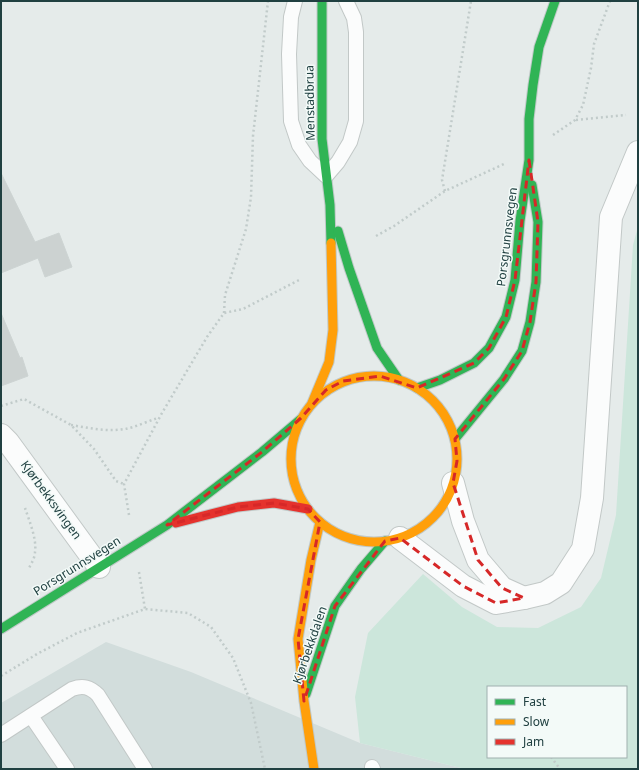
<svg xmlns="http://www.w3.org/2000/svg" width="639" height="770" font-family="'Noto Sans',sans-serif">
  <style>
    .built { fill: #d2dddc }
    .green { fill: #cce6db; fill-rule: evenodd }
    .building { fill: #ccd2d1; stroke: #cdd4d3 }
    .lines { fill: none; stroke-linecap: round; stroke-linejoin: round }
    .lane-casing { stroke: #c2c8c7; stroke-width: 16 }
    .street-casing { stroke: #c2c8c7; stroke-width: 24 }
    .fast-casing { stroke: #c0c9c8; stroke-width: 11 }
    .slow-casing { stroke: #c0c9c8; stroke-width: 11 }
    .jam-casing { stroke: #c0c9c8; stroke-width: 11 }
    .path { stroke: #c1cbca; stroke-width: 2.5; stroke-dasharray: 2 3; stroke-linecap: butt }
    .lane { stroke: #fbfcfc; stroke-width: 14 }
    .street { stroke: #fbfcfc; stroke-width: 22 }
    .fast { stroke: #30b455; stroke-width: 9 }
    .slow { stroke: #ff9f0a; stroke-width: 9 }
    .jam { stroke: #e5322d; stroke-width: 9 }
    .marked { fill: none; stroke: #d62828; stroke-width: 3; stroke-dasharray: 8 5; stroke-linejoin: round }
    .labels { text-anchor: middle; stroke-width: 3; stroke-linejoin: round; paint-order: stroke }
    .street-label { font-size: 12px; fill: #204041; stroke: #f3faf8 }
  </style>
  <rect width="100%" height="100%" fill="#e5ebea"/>
  <polygon class="built" points="106,642 191,672 360,743 465,769 1,769 1,703"/>
  <path class="green" d="M638 227V769H465L360 743 355 697 368 633 423 574 462 607 497 627 538 628 581 607 601 578 616 515 633 245ZM488 687H626V757H488Z"/>
  <g class="building">
    <polygon points="1,173 35,242 59,233 72,267 45,277 38,258 1,273"/>
    <polygon points="1,313 20,358 22,357 28,376 1,386"/>
  </g>
  <g class="lines">
    <defs>
      <g id="lane">
        <polyline points="295,1 291,17 289,54 291,121 299,145 310,161 326,176 338,162 350,142 356,121 356,32 354,18 346,1"/>
        <polyline points="31,716 67,769"/>
        <path d="M1 735 72 689C83 685 90 687 98 695L145 769"/>
        <polyline points="372,767 373,769"/>
      </g>
      <g id="street">
        <polyline points="1,435 8,442 99,567"/>
        <polyline points="453,483 463,521 478,560 502,588 524,598"/>
        <polyline points="400,538 463,586 496,603 524,598 545,593 561,583 583,549 592,498 611,217 638,152"/>
      </g>
      <g id="fast">
        <polyline points="322,1 322,139 330,205 331,243"/>
        <polyline points="338,231 349,268 377,348 399,380"/>
        <polyline points="417,388 440,380 474,363 489,348 506,317 515,280 520,221 529,160 529,119 533,85 539,47 555,1"/>
        <polyline points="455,439 504,379 522,351 530,322 536,282 538,222 532,185"/>
        <polyline points="1,629 167,525 262,452 301,419"/>
        <polyline points="306,694 335,606 361,569 385,541"/>
      </g>
      <g id="slow">
        <circle cx="374" cy="459" r="83"/>
        <polyline points="312,403 329,362 333,330 331,243"/>
        <polyline points="314,769 304,701 298,639 311,560 320,522"/>
      </g>
      <polyline id="jam" points="176,523 238,507 274,503 308,509"/>
    </defs>
    <use href="#lane" class="lane-casing"/>
    <use href="#street" class="street-casing"/>
    <use href="#fast" class="fast-casing"/>
    <use href="#slow" class="slow-casing"/>
    <use href="#jam" class="jam-casing"/>
    <g class="path">
      <polyline points="576,120 626,115"/>
      <polyline points="553,135 575,120 583,105 591,68 594,44 610,1"/>
      <polyline points="445,191 442,180 471,1"/>
      <polyline points="376,236 394,226 445,191 504,164"/>
      <polyline points="224,313 225,295 246,229 251,197 253,136 268,1"/>
      <polyline points="1,406 24,399 71,425 94,449 116,481 124,484"/>
      <path d="M71 425C89 428 107 432 125 429 136 427 148 421 158 418"/>
      <path d="M25 508C29 520 37 539 35 552 35 558 31 564 28 570"/>
      <polyline points="129,515 124,484 162,413 207,337 224,313 243,309 299,280"/>
      <polyline points="139,572 145,609"/>
      <polyline points="1,676 37,654 77,633 145,609 188,613 211,627 233,658 251,703 265,769"/>
      <polyline points="551,757 560,769"/>
    </g>
    <use href="#lane" class="lane"/>
    <use href="#street" class="street"/>
    <use href="#fast" class="fast"/>
    <use href="#slow" class="slow"/>
    <use href="#jam" class="jam"/>
  </g>
  <path class="marked" d="M529 160 538 222 536 282 530 322 522 351 504 379 455 439 457 461 453 483 478 560 502 588 524 598 496 603 463 586 400 538 385 541 335 606 304 701 298 639 320 522 308 509 274 503 238 507 167 525 262 452 301 418 326 390 343 381 380 376 417 388 474 363 489 348 506 317 515 280Z"/>
  <g class="labels">
    <g class="street-label">
      <text transform="translate(310 103) rotate(-91)" y="4">Menstadbrua</text>
      <text transform="translate(507 237) rotate(-83)" y="4">Porsgrunnsvegen</text>
      <text transform="translate(51 500) rotate(54)" y="4">Kjørbekksvingen</text>
      <text transform="translate(77 566) rotate(-32)" y="4">Porsgrunnsvegen</text>
      <text transform="translate(310 645) rotate(-71)" y="4">Kjørbekkdalen</text>
    </g>
  </g>
  <rect width="639" height="770" fill="none" stroke="#204041" stroke-width="4"/>
  <rect x="487" y="686" width="140" height="72" fill="#f3faf8" stroke="#9fb0af"/>
  <rect x="495" y="699" width="20" height="6" fill="#30b455" stroke="#9fb0af"/>
  <text x="523" y="706" font-size="12" fill="#204041">Fast</text>
  <rect x="495" y="719" width="20" height="6" fill="#ff9f0a" stroke="#9fb0af"/>
  <text x="523" y="726" font-size="12" fill="#204041">Slow</text>
  <rect x="495" y="739" width="20" height="6" fill="#e5322d" stroke="#9fb0af"/>
  <text x="523" y="746" font-size="12" fill="#204041">Jam</text>
</svg>
